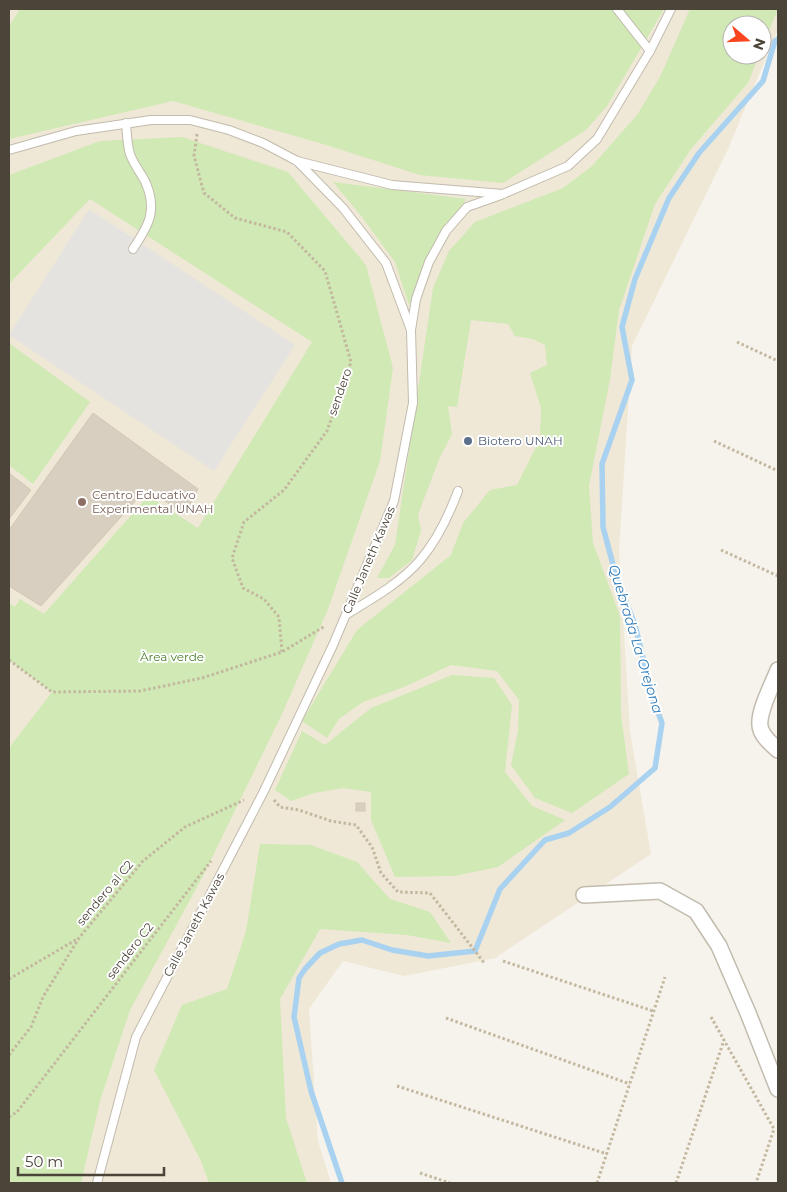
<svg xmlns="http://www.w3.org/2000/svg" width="787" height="1192" font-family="Montserrat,sans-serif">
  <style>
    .education { fill: #efe8d6; fill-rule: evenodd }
    .green { fill: #d0e9b5 }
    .parking { fill: #e5e3e0 }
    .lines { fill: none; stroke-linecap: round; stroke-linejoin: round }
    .stream { stroke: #a9d2f1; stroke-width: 5.5 }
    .building { fill: #d8cfc1; stroke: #d3c8b4 }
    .service-casing { stroke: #c2bbae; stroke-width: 10 }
    .minor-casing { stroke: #c2bbae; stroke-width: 18 }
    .path { stroke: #c3b89f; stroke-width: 3; stroke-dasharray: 2.5 2.5; stroke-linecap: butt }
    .service { stroke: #fff; stroke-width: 8 }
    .minor { stroke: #fff; stroke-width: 15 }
    .service-dot { fill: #5c6f8a; stroke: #fff; stroke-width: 2 }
    .education-dot { fill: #8d6e63; stroke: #fff; stroke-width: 2 }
    .labels { text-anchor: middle; stroke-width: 4; stroke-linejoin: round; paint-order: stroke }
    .street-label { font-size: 12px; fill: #4b4439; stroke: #fff }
    .service-label { font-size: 12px; fill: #4e5e75; stroke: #fff; text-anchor: start }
    .education-label { font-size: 12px; fill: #785e54; stroke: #fff; text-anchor: start }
    .park-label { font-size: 12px; fill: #487e2b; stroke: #fff }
    .water-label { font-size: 14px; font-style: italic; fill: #307bb8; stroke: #fff }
  </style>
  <rect width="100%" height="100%" fill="#f6f3ec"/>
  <path class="education" d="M9 9H778V29L728 149 632 346 619 551 630 732 651 854 495 958 404 976 343 961 309 1009 318 1141 331 1183H9ZM732 25H762V55H732Z"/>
  <g class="green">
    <polygon points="20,9 664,9 607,106 586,130 503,183 420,175 323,144 173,101 9,139 9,26"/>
    <polygon points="690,9 778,9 762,47 762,25 732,25 732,55 759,55 748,83 691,149 655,204 619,310 610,379 589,486 593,543 620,616 621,715 629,774 572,813 535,798 511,765 518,731 519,700 497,671 451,665 404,687 363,702 339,719 327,738 302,721 357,630 451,555 463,523 490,490 517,485 540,439 541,408 530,373 547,365 545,345 533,339 515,336 508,324 471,320 457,407 448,406 452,434 439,459 418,515 421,531 412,560 389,578 377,578 395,545 433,288 449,251 475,222 563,188 592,166 637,115 660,77"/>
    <polygon points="182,137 288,172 366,265 393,368 380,461 328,609 282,714 203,876 130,1010 100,1101 81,1183 9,1183 9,748 52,692 9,660 9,603 15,607 20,599 44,614 148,496 198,528 312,342 90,199 9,284 9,175 100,141"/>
    <polygon points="333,182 466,199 439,245 409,305 395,262 362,217"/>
    <polygon points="9,343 90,402 33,484 9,465"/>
    <polygon points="452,675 494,678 512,705 505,772 532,806 565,820 498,867 454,876 395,877 371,820 371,792 343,788 314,793 291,801 275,790 302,731 325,745 371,708"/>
    <polygon points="260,844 311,845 357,862 390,899 430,912 451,943 407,935 320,929 280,999 286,1118 307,1183 209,1183 201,1161 154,1070 182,1005 227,989 246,931"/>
  </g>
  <polygon class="parking" points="89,209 295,345 214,471 9,335"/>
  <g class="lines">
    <polyline class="stream" points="342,1183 311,1091 294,1017 299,978 305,969 320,953 339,944 362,940 392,950 428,956 475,951 500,889 545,840 569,833 610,807 655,768 662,723 653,699 635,625 616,576 603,527 602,464 632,380 622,327 635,279 669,198 699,153 763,81 775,41 778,39"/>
  </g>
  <g class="building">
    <polygon points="93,413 198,489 185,514 146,489 41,606 9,586 9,530"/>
    <polygon points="9,473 31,490 9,519"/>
    <rect x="356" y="803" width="9" height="8"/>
  </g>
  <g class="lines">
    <defs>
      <g id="service">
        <polyline points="617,9 650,51"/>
        <path d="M126 123C127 133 127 144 130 154 133 163 140 172 145 181 158 210 149 225 133 249"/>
        <polyline points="9,150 76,131 151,120 190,120 229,130 263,143 297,161 343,208 386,263 411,330 413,403 394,501 333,645 263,793 136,1037 97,1183"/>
        <polyline points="297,161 392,185 503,194 568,166 597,139 650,51 671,9"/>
        <polyline points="411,330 416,299 429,262 446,231 467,207 501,195"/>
        <path d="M347 614C372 599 402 582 421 559 438 539 449 515 458 491"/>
      </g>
      <g id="minor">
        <path d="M778 670C773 684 755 716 761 730 764 738 772 745 778 750"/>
        <polyline points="584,895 660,891 696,911 719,946 748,1013 778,1089"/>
      </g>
    </defs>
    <use href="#service" class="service-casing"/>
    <use href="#minor" class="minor-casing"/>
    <g class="path">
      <polyline points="197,134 194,156 204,193 235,218 287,232 325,271 351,362 327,431 284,490 244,522 232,558 243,588 264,599 279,617 282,652"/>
      <polyline points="737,342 778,361"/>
      <polyline points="714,441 778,471"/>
      <polyline points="721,550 778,576"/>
      <polyline points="9,660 52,692 140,691 202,678 282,652 325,626"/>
      <polyline points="274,800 280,807 299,810 331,821 356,825 372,847 381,873 398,892 430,893 485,964"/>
      <polyline points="503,961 653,1011"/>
      <polyline points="9,979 79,938"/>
      <polyline points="711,1017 774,1129 756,1183"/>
      <polyline points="446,1018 630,1084"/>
      <polyline points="9,1055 31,1027 43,997 79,938 143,861 185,827 244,800"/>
      <polyline points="397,1086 607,1154"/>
      <polyline points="9,1117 17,1112 211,861"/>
      <polyline points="420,1173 450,1183"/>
      <polyline points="597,1183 665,977"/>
      <polyline points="676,1183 724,1040"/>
    </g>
    <use href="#service" class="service"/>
    <use href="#minor" class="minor"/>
  </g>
  <circle class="service-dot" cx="468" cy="441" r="5"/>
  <circle class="education-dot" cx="82" cy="502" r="5"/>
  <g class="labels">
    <g class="street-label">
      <text transform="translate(340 392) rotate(-71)" y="4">sendero</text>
      <text transform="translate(369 560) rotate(-67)" y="4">Calle Janeth Kawas</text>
      <text transform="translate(105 893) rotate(-50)" y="4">sendero al C2</text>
      <text transform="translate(194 925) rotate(-62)" y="4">Calle Janeth Kawas</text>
      <text transform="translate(130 951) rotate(-52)" y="4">sendero C2</text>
    </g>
    <g class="service-label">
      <text x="478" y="445">Biotero UNAH</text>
    </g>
    <g class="education-label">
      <text x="92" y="499">Centro Educativo<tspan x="92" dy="14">Experimental UNAH</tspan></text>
    </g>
    <g class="park-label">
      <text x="172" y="661">Àrea verde</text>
    </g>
    <g class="water-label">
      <text transform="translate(636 639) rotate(73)" y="5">Quebrada La Orejona</text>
    </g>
  </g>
  <rect width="787" height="1192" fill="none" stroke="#4b4439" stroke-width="20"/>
  <g transform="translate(747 40) rotate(109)"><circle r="24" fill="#ffffff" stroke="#b7b4b0"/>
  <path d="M0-4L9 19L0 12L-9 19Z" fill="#fa461f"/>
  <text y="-8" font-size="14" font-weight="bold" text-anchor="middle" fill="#4b4439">N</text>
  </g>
  <path d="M18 1167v8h146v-8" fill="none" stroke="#4b4439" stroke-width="2.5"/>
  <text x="25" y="1167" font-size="15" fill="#4b4439" stroke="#ffffff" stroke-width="4" paint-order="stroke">50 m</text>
</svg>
